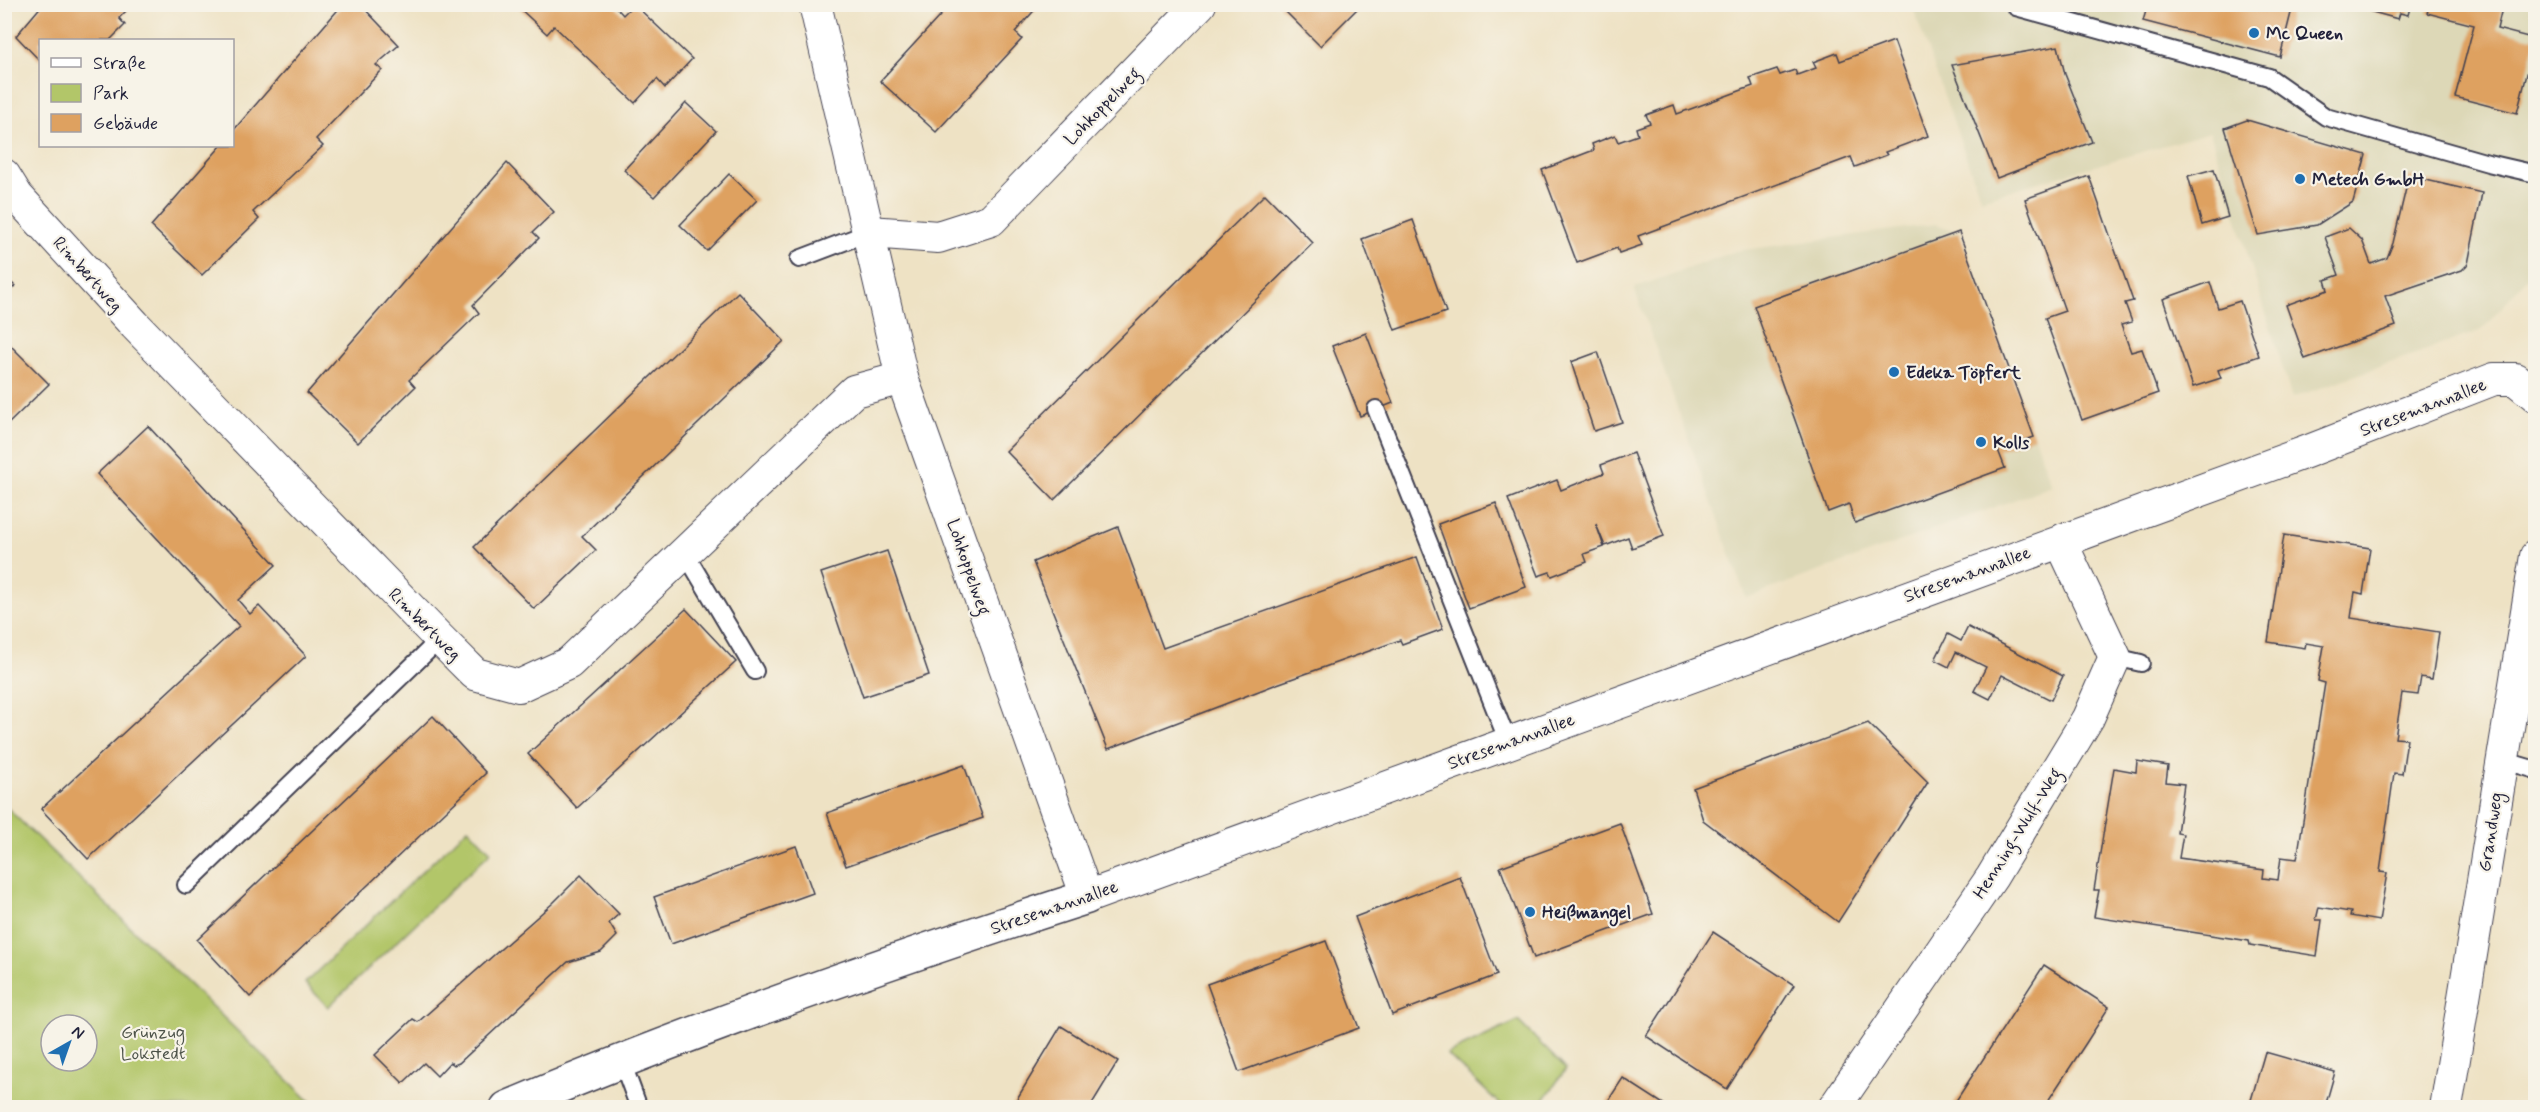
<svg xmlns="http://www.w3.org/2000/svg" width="2540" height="1112" font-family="Mynerve,sans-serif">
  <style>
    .built { fill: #ddd8b7 }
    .green { fill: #b2c669; stroke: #6a7452; stroke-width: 1.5; fill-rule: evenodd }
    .building { fill: #dea160 }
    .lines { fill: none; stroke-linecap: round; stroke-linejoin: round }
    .service-casing { stroke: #413f50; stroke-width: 20 }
    .minor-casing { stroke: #413f50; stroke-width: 34 }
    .tertiary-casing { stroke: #413f50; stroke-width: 36 }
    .service { stroke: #fff; stroke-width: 16 }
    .minor { stroke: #fff; stroke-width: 32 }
    .tertiary { stroke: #fff; stroke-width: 33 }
    .poi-dot { fill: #1f6fb2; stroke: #f7f3e8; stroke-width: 2 }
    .labels { text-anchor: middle; stroke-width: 4.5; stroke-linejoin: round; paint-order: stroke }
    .poi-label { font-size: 18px; font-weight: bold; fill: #22223b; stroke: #f7f3e8; text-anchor: start }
    .street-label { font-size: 18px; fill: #22223b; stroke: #f7f3e8 }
    .park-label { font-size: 18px; fill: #4d5349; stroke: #f7f3e8 }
  </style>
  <rect width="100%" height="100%" fill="#f7f3e8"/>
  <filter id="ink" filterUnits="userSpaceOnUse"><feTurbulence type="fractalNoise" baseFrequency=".0167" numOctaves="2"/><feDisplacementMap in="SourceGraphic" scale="12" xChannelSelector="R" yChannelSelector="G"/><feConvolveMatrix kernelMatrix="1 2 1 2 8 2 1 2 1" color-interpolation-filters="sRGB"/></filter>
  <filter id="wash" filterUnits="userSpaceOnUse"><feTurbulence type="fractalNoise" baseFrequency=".008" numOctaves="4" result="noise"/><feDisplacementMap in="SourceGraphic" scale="24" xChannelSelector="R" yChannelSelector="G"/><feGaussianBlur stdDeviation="1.35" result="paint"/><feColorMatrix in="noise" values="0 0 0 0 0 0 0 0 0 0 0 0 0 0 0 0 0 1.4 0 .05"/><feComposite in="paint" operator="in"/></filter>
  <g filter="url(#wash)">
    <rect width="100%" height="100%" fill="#eee2c4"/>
    <g class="built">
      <polygon points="1912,5 2535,5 2536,257 2532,272 2482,330 2292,398 2210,132 1981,199"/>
      <polygon points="1936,224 1959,232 2052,486 1746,598 1634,288 1736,251"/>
    </g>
    <g class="green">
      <path d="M5 806 316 1107H5ZM51 1025H87V1061H51Z"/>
      <polygon points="468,828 491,852 328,1007 305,983"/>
      <polygon points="1518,1021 1566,1069 1539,1107 1503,1107 1447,1054"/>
    </g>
    <g id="blocks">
      <g class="building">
        <polygon points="43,4 133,4 119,18 125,25 110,40 40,40 40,61 16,36"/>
        <polygon points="343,4 360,4 399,45 376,65 382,70 316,139 323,146 253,212 259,219 202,275 151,226 221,146 232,146 232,132"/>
        <polygon points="515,4 613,4 623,15 634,4 692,59 665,88 657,79 635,103 554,26 547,34"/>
        <polygon points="951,4 1040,4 1015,32 1022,39 936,132 880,81"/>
        <polygon points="2148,4 2314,4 2313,10 2293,5 2280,57 2143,21"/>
        <polygon points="2411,4 2408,15 2400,13 2398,19 2347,5"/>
        <polygon points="2430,4 2503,4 2497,29 2536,39 2517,113 2455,97 2474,25 2427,13"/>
        <polygon points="1279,5 1361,5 1320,46"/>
        <polygon points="1894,41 1928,136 1885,152 1887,155 1855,167 1851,157 1638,236 1642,245 1619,253 1617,248 1577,263 1542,170 1594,150 1592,144 1615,135 1618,142 1638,135 1636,128 1650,123 1646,115 1674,105 1677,114 1753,86 1750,78 1777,69 1780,75 1795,70 1797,75 1816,68 1813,62 1837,53 1840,61"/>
        <polygon points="2058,46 2065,74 2092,142 1997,178 1952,65"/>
        <polygon points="686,103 716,131 654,197 624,170"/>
        <polygon points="2247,120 2366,155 2353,202 2317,225 2258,235 2225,128"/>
        <polygon points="507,163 554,212 533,232 539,238 473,305 479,313 409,380 415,387 358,443 307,393"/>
        <polygon points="2214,169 2228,217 2202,225 2188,176"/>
        <polygon points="729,174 757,200 707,251 680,225"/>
        <polygon points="2089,176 2133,301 2125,303 2132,322 2121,325 2131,352 2142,349 2158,393 2082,420 2045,318 2065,311 2025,199"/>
        <polygon points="2409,176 2482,193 2468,264 2462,270 2385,296 2396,326 2305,359 2286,305 2328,290 2325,280 2339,275 2325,237 2349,228 2362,240 2371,264 2387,258 2393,243"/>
        <polygon points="1265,194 1313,243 1054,500 1006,451"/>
        <polygon points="1413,220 1446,312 1395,330 1362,239"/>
        <polygon points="1959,232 2034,437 1998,450 2005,468 1855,523 1849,504 1828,512 1754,306"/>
        <polygon points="4,276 15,286 4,296"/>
        <polygon points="2210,282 2218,308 2240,301 2259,356 2218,370 2221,378 2193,387 2163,299"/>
        <polygon points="738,292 784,341 582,536 596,550 534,609 474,547"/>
        <polygon points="1366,333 1393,403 1360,416 1332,346"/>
        <polygon points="4,339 49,384 4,428"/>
        <polygon points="1598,352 1622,422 1594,431 1571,362"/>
        <polygon points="148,426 276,565 238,600 250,614 259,606 306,656 88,859 41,809 239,626 97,474"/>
        <polygon points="1633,453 1664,536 1632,548 1628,537 1605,546 1596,524 1604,547 1584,554 1587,562 1552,576 1550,572 1538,576 1508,499 1557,480 1561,490 1604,473 1601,465"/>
        <polygon points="1496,503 1526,587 1469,608 1438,524"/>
        <polygon points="1118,527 1163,648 1417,557 1443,629 1402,644 1400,640 1277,684 1108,749 1033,562"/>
        <polygon points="2284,535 2370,548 2363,594 2355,592 2351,618 2439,632 2432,679 2421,677 2418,695 2402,693 2395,738 2407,739 2402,774 2394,773 2380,872 2387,873 2379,921 2350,916 2351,912 2319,907 2316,920 2322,920 2317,956 2250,945 2249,941 2094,917 2099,890 2094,890 2114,768 2136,772 2137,761 2168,766 2166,782 2184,784 2177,833 2183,834 2179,858 2264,870 2263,878 2278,880 2281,857 2297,859 2325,683 2318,681 2324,646 2306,643 2305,648 2268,642"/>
        <polygon points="887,551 929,675 863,697 821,573"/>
        <polygon points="686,609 736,662 577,808 528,754"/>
        <polygon points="1968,627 2063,676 2051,700 2002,675 1990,699 1974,691 1986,667 1956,652 1949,667 1935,660 1948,634 1961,641"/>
        <polygon points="433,716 486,773 250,997 197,940"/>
        <polygon points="1868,723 1928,782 1838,922 1703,820 1693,788"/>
        <polygon points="964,765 983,818 846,866 827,813"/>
        <polygon points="1620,823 1653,914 1534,958 1500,867"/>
        <polygon points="796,846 813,893 671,944 654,897"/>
        <polygon points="581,875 619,914 609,923 617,936 601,952 568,962 459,1063 454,1065 450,1062 437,1076 424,1063 403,1083 375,1055 413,1019 418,1022 553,903"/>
        <polygon points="1460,877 1497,975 1392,1015 1355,917"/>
        <polygon points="1713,932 1794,985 1727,1089 1646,1036"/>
        <polygon points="1326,941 1359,1028 1239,1072 1207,984"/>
        <polygon points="2044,965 2109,1007 2086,1043 2044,1107 1952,1107"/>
        <polygon points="1061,1026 1118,1061 1090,1107 1012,1107"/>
        <polygon points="2265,1052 2335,1072 2325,1107 2249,1107"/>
        <polygon points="1623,1078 1668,1107 1604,1107"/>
      </g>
    </g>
  </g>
  <g filter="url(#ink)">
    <use href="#blocks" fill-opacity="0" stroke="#413f50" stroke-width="1.5"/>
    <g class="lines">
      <defs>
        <g id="service">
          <polyline points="2016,7 2269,77 2326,117 2488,163 2536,174"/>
          <polyline points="799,259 870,232"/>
          <polyline points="1376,409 1508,742"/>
          <polyline points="685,553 755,671"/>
          <polyline points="2115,657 2141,663"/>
          <polyline points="2502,760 2536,770"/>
          <polyline points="186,885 440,639"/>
          <polyline points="621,1059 639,1108"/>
        </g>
        <g id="minor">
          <polyline points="815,4 902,378 1087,897 2306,452 2494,379 2515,379 2536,396"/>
          <polyline points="4,175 17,196 135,325 440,639 475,674 519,686 569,663 854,391 902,378"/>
          <polyline points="870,232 938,237 991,220 1200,4"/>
          <polyline points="1834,1108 1992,877 2088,718 2115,657 2068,557 2064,539"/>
          <polyline points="2446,1108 2536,556"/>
        </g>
        <path id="tertiary" d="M507 1108C696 1028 891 960 1087 897"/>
      </defs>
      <use href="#service" class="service-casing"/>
      <use href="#minor" class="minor-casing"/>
      <use href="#tertiary" class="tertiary-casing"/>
      <use href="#service" class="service"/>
      <use href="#minor" class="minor"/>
      <use href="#tertiary" class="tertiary"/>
    </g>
  </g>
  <g class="poi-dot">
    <circle cx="2254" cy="33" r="6"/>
    <circle cx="2300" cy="179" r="6"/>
    <circle cx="1894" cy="372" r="6"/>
    <circle cx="1981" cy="442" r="6"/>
    <circle cx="1530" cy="912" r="6"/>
  </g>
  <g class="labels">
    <g class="poi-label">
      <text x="2266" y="39">Mc Queen</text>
      <text x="2312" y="185">Metech GmbH</text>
      <text x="1906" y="378">Edeka Töpfert</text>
      <text x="1993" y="448">Kolls</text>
      <text x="1542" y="918">Heißmangel</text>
    </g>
    <g class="street-label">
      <text transform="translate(1102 106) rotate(-46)" y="6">Lohkoppelweg</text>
      <text transform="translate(88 274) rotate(48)" y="6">Rimbertweg</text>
      <text transform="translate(2423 407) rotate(-21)" y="6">Stresemannallee</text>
      <text transform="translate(969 567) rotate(71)" y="6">Lohkoppelweg</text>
      <text transform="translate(1967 574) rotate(-20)" y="6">Stresemannallee</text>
      <text transform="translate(425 624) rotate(45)" y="6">Rimbertweg</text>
      <text transform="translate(1511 741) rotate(-20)" y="6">Stresemannallee</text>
      <text transform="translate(2490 832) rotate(-81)" y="6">Grandweg</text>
      <text transform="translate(2017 833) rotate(-58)" y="6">Henning-Wulf-Weg</text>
      <text transform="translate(1054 907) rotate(-19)" y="6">Stresemannallee</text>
    </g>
    <g class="park-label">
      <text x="153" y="1038">Grünzug<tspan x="153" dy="21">Lokstedt</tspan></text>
    </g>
  </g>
  <rect width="2540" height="1112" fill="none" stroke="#f7f3e8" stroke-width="24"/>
  <rect x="39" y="39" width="195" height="108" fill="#f7f3e8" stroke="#a29fa3" stroke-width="1.5"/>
  <rect x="51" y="58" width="30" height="9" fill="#ffffff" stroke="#a29fa3" stroke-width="1.5"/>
  <text x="93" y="69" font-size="18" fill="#22223b">Straße</text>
  <rect x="51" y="84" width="30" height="18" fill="#b2c669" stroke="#a29fa3" stroke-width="1.5"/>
  <text x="93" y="99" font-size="18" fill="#22223b">Park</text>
  <rect x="51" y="114" width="30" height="18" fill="#dea160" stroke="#a29fa3" stroke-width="1.5"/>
  <text x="93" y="129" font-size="18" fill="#22223b">Gebäude</text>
  <g transform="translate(69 1043) rotate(40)"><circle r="28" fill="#f7f3e8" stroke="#a29fa3" stroke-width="1.5"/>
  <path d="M0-4.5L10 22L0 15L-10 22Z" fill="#1f6fb2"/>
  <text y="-9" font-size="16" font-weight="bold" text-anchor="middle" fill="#22223b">N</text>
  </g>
</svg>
